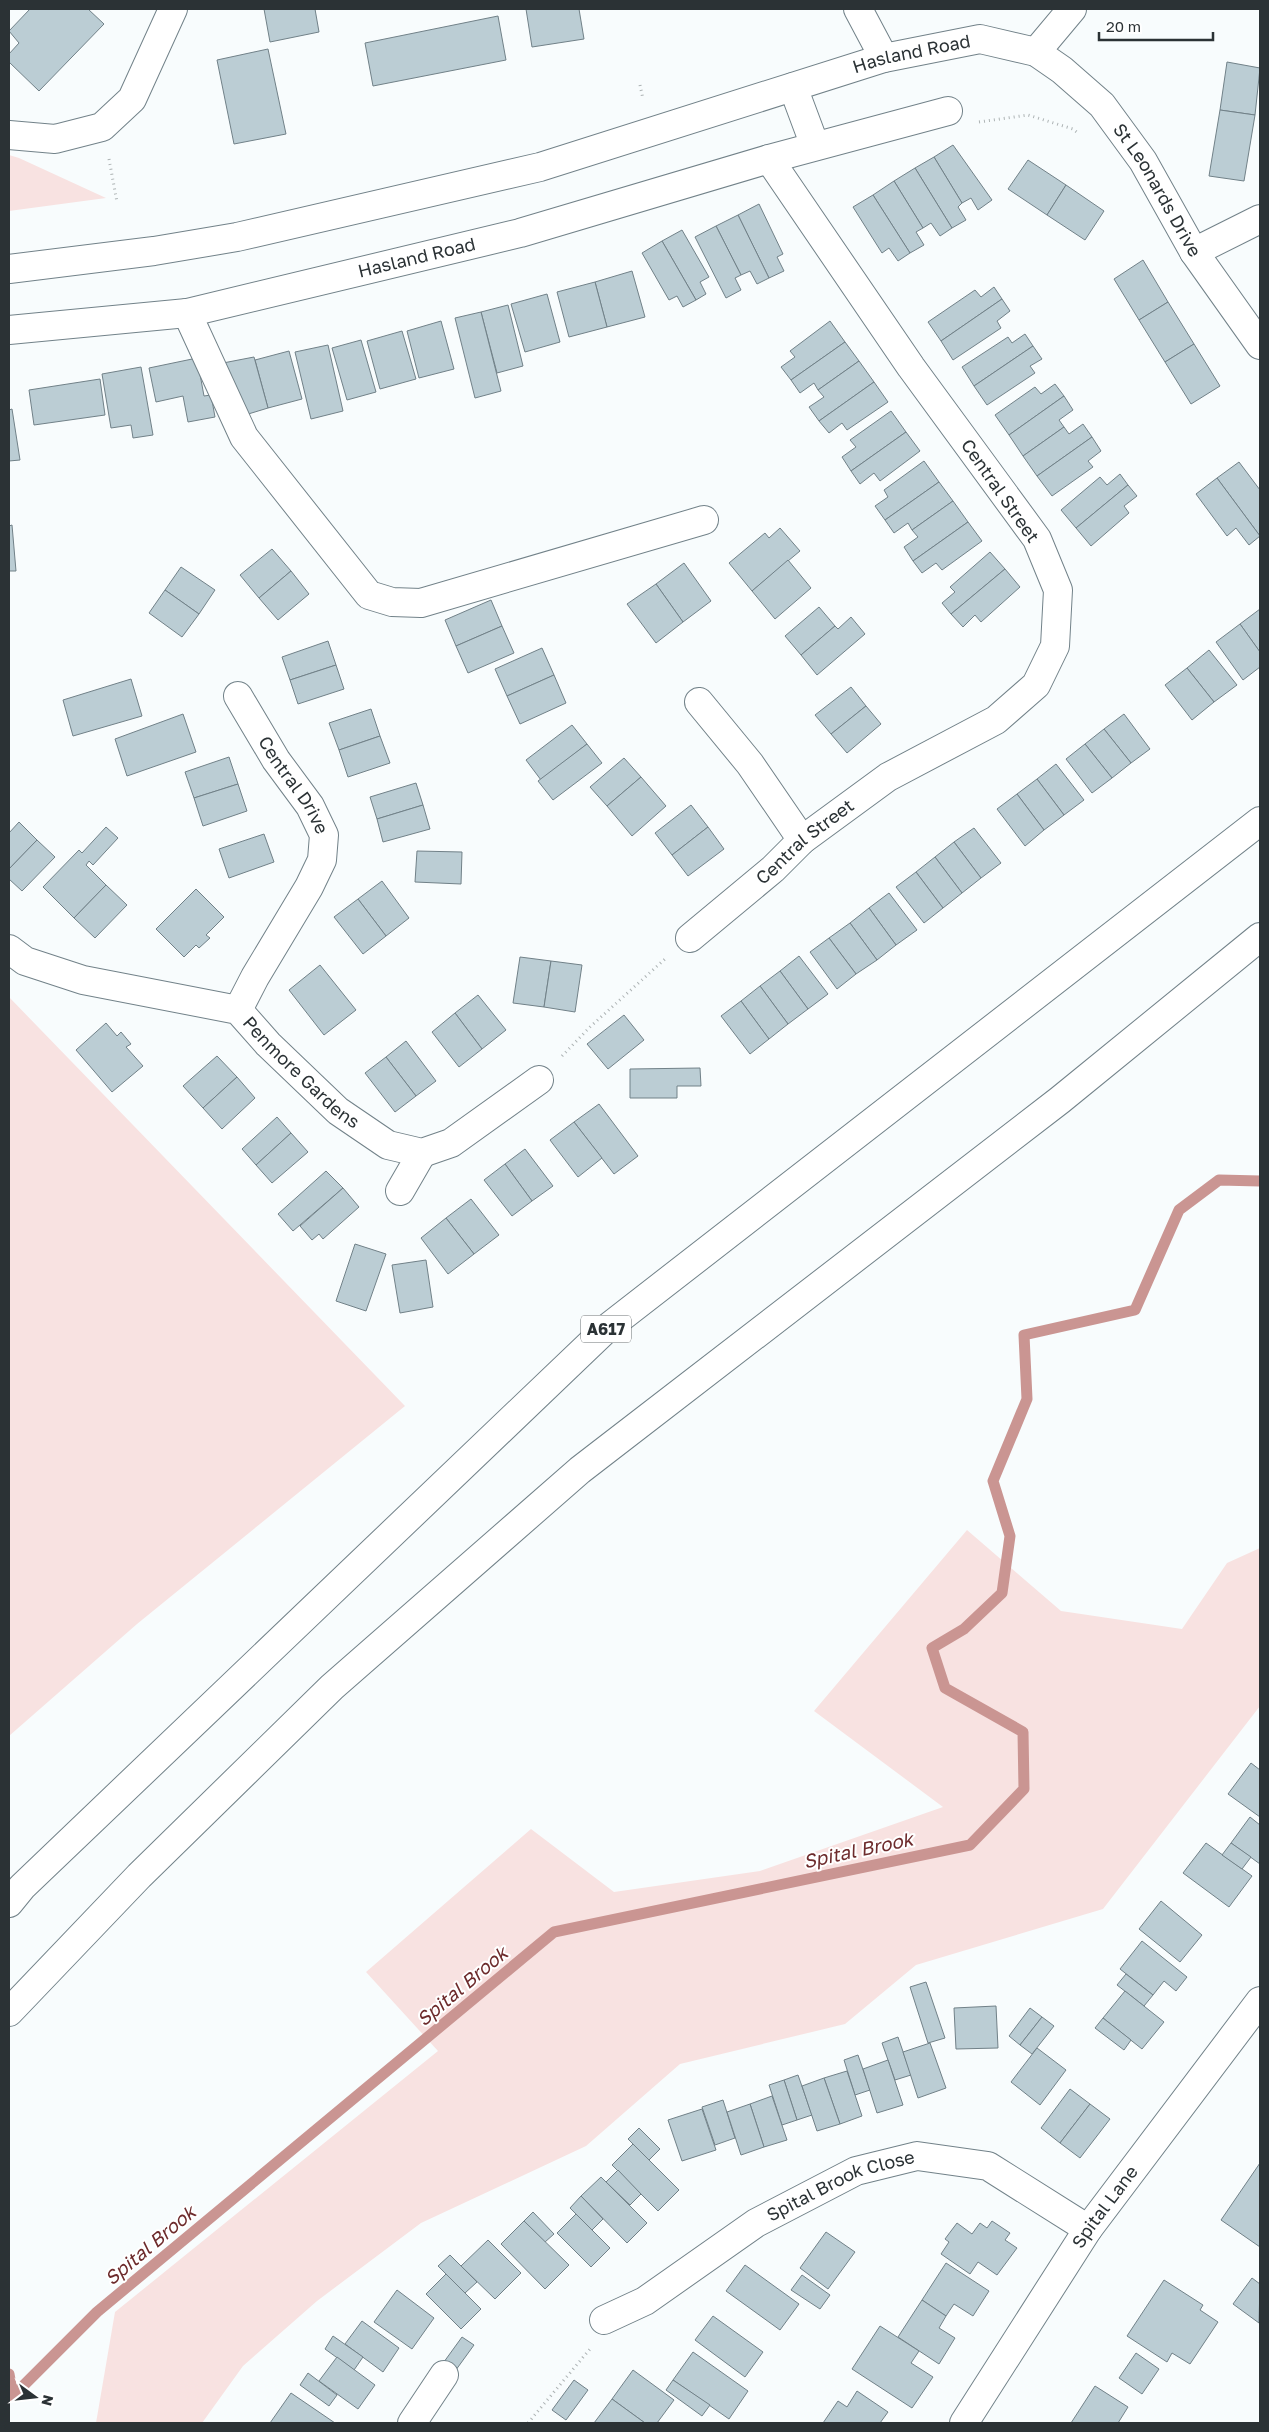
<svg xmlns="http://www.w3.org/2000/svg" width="1269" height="2432" font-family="'Golos Text',sans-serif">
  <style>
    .green { fill: #f8e2e1 }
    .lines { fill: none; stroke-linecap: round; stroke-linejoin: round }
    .stream { stroke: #ca9592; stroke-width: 11 }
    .building { fill: #bbcdd4; stroke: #718188 }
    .minor-casing { stroke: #728289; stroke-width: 30 }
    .major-casing { stroke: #728289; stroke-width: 30 }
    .highway-casing { stroke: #728289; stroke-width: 30 }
    .path { stroke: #adb3b4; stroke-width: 3; stroke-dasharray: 1 4; stroke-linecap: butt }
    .minor { stroke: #fff; stroke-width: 28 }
    .major { stroke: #fff; stroke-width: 28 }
    .highway { stroke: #fff; stroke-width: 28 }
    .labels { text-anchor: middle; stroke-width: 4; stroke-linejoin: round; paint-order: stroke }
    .shield { fill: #fff; stroke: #6b7072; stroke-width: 1 }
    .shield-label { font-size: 16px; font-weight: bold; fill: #2b3235 }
    .street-label { font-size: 18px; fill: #2b3235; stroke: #fff }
    .water-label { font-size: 19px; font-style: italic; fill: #6d2b2c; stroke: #fff }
  </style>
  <rect width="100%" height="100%" fill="#f8fcfd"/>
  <g class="green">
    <polygon points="9,155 19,158 106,198 9,211"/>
    <polygon points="9,997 405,1406 137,1624 9,1736"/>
    <polygon points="967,1530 1061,1611 1182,1629 1227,1563 1260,1548 1260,1706 1103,1909 916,1965 845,2024 680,2064 586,2146 421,2223 317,2301 243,2366 202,2423 96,2423 115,2312 438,2051 366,1972 531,1829 614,1892 760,1871 943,1807 814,1711"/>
  </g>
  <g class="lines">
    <polyline class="stream" points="9,2374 13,2396 97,2312 554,1932 970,1845 1024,1789 1023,1732 945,1688 932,1648 964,1629 1002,1593 1010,1536 993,1481 1027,1399 1024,1335 1135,1310 1179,1210 1219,1180 1260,1181"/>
  </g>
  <g class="building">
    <polygon points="30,9 88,9 104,24 39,91 9,62 9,54 19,43 9,31"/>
    <polygon points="264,9 315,9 319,32 270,42"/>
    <polygon points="526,9 579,9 584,39 532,47"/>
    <polygon points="498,16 506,60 373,86 365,43"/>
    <polygon points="268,49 286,134 234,144 217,60"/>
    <polygon points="1227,62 1260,68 1255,115 1220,110"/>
    <polygon points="1220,110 1255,115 1244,181 1209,176"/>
    <polygon points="953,145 992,200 978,210 971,198 962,203 934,157"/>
    <polygon points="934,157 962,203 958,207 966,220 952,228 915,168"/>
    <polygon points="1028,160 1066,185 1047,215 1008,189"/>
    <polygon points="915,168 952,228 940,236 931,223 923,228 894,181"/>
    <polygon points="894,181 923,228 916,232 924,245 910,253 873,195"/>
    <polygon points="1066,185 1104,211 1085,240 1047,215"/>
    <polygon points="873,195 910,253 898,261 889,248 882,253 853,207"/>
    <polygon points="759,204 783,254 777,257 784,271 769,278 738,215"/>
    <polygon points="738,215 769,278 757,284 750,271 741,275 716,226"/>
    <polygon points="716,226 741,275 735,278 741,290 726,298 695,237"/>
    <polygon points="682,230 709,277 700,282 706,294 696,300 662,241"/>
    <polygon points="662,241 696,300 683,307 677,296 669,300 642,253"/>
    <polygon points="1143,260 1168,302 1139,320 1114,279"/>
    <polygon points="632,271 645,317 607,327 595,282"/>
    <polygon points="595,282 607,327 569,337 557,292"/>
    <polygon points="994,287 1002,299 941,341 928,322 975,290 981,297"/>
    <polygon points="547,294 560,342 525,352 511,304"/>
    <polygon points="1002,299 1010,311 997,321 1001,328 953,360 941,341"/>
    <polygon points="1168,302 1194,344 1165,362 1139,320"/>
    <polygon points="508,305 523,366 497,373 481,312"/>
    <polygon points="481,312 501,391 475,398 455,318"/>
    <polygon points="441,321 454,369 419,378 407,331"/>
    <polygon points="830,321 845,342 791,380 781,367 795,357 790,351"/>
    <polygon points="402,331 416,379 380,389 367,341"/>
    <polygon points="1025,334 1033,346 974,386 962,367 1008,337 1012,343"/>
    <polygon points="361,340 376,392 347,400 332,348"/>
    <polygon points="845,342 859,361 818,390 814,383 800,393 791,380"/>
    <polygon points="1194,344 1220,386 1191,404 1165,362"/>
    <polygon points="328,345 343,411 311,419 295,352"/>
    <polygon points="1033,346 1042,359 1030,366 1035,373 987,405 974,386"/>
    <polygon points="289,351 302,399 268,408 255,360"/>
    <polygon points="254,357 268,408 245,415 223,363"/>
    <polygon points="197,358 204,396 211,395 215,417 188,422 183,396 156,402 149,368"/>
    <polygon points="859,361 874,382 819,421 809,407 824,397 818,390"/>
    <polygon points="141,367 153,435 133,438 131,425 111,428 102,374"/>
    <polygon points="100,379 105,415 34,425 29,390"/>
    <polygon points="874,382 888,402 847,430 842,423 829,433 819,421"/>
    <polygon points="1055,384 1064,396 1009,435 995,415 1035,387 1041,394"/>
    <polygon points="1064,396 1073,410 1059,420 1064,427 1023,456 1009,435"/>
    <polygon points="12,409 20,460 9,461 9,410"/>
    <polygon points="891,411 906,432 851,471 842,457 856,447 850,440"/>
    <polygon points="1083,424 1092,437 1037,476 1023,456 1064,427 1069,434"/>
    <polygon points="906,432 920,451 880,481 874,473 860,484 851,471"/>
    <polygon points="1092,437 1101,451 1088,461 1093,467 1052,496 1037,476"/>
    <polygon points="924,461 939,482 885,520 875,506 888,497 884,490"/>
    <polygon points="1239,462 1260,490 1260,536 1217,478"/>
    <polygon points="1120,474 1128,485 1076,528 1061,510 1100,477 1107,485"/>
    <polygon points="1217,478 1260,536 1249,545 1236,528 1227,536 1196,494"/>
    <polygon points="939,482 953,501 912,530 908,523 894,533 885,520"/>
    <polygon points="1128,485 1137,496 1124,506 1129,513 1091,546 1076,528"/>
    <polygon points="953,501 968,522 913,561 904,547 918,537 912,530"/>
    <polygon points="968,522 982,541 942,570 936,563 922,573 913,561"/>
    <polygon points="12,525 16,571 9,571 9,526"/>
    <polygon points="780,528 800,551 752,591 729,563 765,533 769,538"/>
    <polygon points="272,549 291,571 259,598 240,575"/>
    <polygon points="990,552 1005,569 951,614 942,603 955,592 950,587"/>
    <polygon points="788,560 811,588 775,619 752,591"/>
    <polygon points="684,563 711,601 683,622 656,584"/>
    <polygon points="181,567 215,590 199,614 165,590"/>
    <polygon points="1005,569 1020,587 981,622 975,615 963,627 951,614"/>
    <polygon points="291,571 309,594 278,620 259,598"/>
    <polygon points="656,584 683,622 656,643 627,604"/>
    <polygon points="165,590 199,614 182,637 149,613"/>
    <polygon points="491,600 502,626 456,646 445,620"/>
    <polygon points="819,607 835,626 801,655 785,636"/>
    <polygon points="1260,609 1260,652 1240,624"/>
    <polygon points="851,617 865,634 817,675 801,655 835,626 838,629"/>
    <polygon points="1240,624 1260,652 1260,667 1243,680 1216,642"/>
    <polygon points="502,626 514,653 468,673 456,646"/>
    <polygon points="328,641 336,665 290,680 282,657"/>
    <polygon points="542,648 554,675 507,696 495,669"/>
    <polygon points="1209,650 1237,685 1214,702 1187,668"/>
    <polygon points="336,665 344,689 298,704 290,680"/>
    <polygon points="1187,668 1214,702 1192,720 1165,685"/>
    <polygon points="554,675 566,703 520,724 507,696"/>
    <polygon points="131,679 142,716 73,736 63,700"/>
    <polygon points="851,687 866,706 831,734 815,715"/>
    <polygon points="866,706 881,724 847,753 831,734"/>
    <polygon points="371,709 380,736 339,750 329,723"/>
    <polygon points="183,714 196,752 127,776 115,739"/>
    <polygon points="1124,714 1150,749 1131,763 1104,729"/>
    <polygon points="572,725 587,744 541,780 526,760"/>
    <polygon points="1104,729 1131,763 1112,778 1085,744"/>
    <polygon points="380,736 390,763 348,777 339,750"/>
    <polygon points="587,744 602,763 553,800 538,781"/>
    <polygon points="1085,744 1112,778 1092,793 1066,759"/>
    <polygon points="229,757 238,784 194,798 185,772"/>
    <polygon points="624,758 641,777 607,806 590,787"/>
    <polygon points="1056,764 1084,800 1064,815 1037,779"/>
    <polygon points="641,777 666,806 632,836 607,806"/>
    <polygon points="1037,779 1064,815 1044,830 1017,794"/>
    <polygon points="416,783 423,805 377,819 370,797"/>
    <polygon points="238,784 247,811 203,826 194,798"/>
    <polygon points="1017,794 1044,830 1025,846 997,809"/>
    <polygon points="423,805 430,829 383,842 377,819"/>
    <polygon points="691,805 708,827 672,855 655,833"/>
    <polygon points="19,822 37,840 9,869 9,833"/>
    <polygon points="106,827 118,838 93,865 89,861 86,865 106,885 74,918 43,887 79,850 82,853"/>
    <polygon points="708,827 724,849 688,876 672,855"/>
    <polygon points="974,828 1001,863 981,878 954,842"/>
    <polygon points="264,834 274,862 229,878 219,849"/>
    <polygon points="37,840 55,857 22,891 9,879 9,869"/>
    <polygon points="954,842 981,878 962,893 935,857"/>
    <polygon points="417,851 462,852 461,884 415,882"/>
    <polygon points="935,857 962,893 943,908 916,872"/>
    <polygon points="916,872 943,908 924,923 896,887"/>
    <polygon points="382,881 409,918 386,936 358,899"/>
    <polygon points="106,885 127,905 95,938 74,918"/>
    <polygon points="196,889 224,917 206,935 210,938 199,948 196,945 184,957 156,929"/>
    <polygon points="889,893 917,930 896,945 869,908"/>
    <polygon points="358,899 386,936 363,954 334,917"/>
    <polygon points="869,908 896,945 877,960 850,923"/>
    <polygon points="850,923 877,960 856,974 829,938"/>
    <polygon points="829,938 856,974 837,989 810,952"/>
    <polygon points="799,956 828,994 808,1009 780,971"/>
    <polygon points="520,957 551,961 544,1007 513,1003"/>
    <polygon points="551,961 582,965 575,1012 544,1007"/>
    <polygon points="320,965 356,1010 324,1035 289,990"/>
    <polygon points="780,971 808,1009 788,1024 760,986"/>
    <polygon points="760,986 788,1024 769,1039 741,1001"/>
    <polygon points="478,995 506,1030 482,1049 455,1013"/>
    <polygon points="741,1001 769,1039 750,1054 721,1016"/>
    <polygon points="455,1013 482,1049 459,1067 432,1032"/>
    <polygon points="624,1015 644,1040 608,1069 587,1044"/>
    <polygon points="106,1023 117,1036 121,1032 131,1044 126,1047 143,1066 112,1092 76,1050"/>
    <polygon points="406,1041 436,1081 416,1096 386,1057"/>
    <polygon points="217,1056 237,1077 203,1108 183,1086"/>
    <polygon points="386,1057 416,1096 395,1112 365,1073"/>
    <polygon points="700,1068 701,1086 677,1086 677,1098 630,1098 630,1069"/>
    <polygon points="237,1077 255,1098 222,1129 203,1108"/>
    <polygon points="599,1104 638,1156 614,1174 574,1122"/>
    <polygon points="277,1117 291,1133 256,1165 242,1149"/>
    <polygon points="574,1122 602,1158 578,1177 550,1140"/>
    <polygon points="291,1133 308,1152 272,1183 256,1165"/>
    <polygon points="525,1149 553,1186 532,1201 505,1164"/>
    <polygon points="505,1164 532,1201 512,1216 484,1180"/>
    <polygon points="326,1171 343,1188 293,1231 278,1214"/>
    <polygon points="343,1188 359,1207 323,1239 319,1234 312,1240 300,1226"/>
    <polygon points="471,1199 499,1235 474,1254 446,1218"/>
    <polygon points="446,1218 474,1254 448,1274 421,1238"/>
    <polygon points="355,1244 386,1254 366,1311 336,1301"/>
    <polygon points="426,1260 433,1307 400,1313 392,1265"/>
    <polygon points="1251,1763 1260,1770 1260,1817 1228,1794"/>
    <polygon points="1250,1817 1260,1825 1260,1864 1231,1843"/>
    <polygon points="1206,1843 1252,1876 1229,1907 1183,1873"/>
    <polygon points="1231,1843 1251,1857 1242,1869 1222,1855"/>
    <polygon points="1161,1901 1202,1935 1180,1962 1139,1929"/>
    <polygon points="1142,1941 1187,1977 1176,1991 1164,1981 1153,1995 1120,1969"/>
    <polygon points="1126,1974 1153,1995 1144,2006 1117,1985"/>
    <polygon points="926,1982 945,2038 928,2043 910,1987"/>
    <polygon points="1125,1991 1164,2022 1142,2049 1103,2018"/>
    <polygon points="996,2006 998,2048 956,2049 954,2008"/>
    <polygon points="1030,2008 1042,2017 1020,2045 1009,2036"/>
    <polygon points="1042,2017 1054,2026 1032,2054 1020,2045"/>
    <polygon points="1103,2018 1131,2040 1124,2050 1095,2028"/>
    <polygon points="898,2037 911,2075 895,2080 882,2043"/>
    <polygon points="930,2043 946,2088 918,2098 903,2052"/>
    <polygon points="1037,2048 1066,2070 1040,2105 1011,2082"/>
    <polygon points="858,2055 870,2090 855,2095 844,2060"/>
    <polygon points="888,2060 903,2105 877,2113 863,2069"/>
    <polygon points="847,2071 862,2116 840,2124 824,2078"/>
    <polygon points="798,2075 812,2115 797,2120 784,2080"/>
    <polygon points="824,2078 840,2124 817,2131 802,2086"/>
    <polygon points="784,2080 797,2120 782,2125 769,2085"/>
    <polygon points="1070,2089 1090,2104 1060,2143 1041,2128"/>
    <polygon points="772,2096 787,2140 764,2147 750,2104"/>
    <polygon points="723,2100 735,2138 715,2145 702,2107"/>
    <polygon points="750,2104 764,2147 741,2155 727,2112"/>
    <polygon points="1090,2104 1110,2119 1080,2158 1060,2143"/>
    <polygon points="702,2109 716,2150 682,2161 668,2120"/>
    <polygon points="639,2128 660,2149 649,2160 628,2139"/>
    <polygon points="633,2144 679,2190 658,2211 612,2165"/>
    <polygon points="1260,2163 1260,2247 1221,2220"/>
    <polygon points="618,2170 641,2194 630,2205 606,2182"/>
    <polygon points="601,2177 647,2223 627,2243 581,2196"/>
    <polygon points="581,2196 603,2219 592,2230 570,2208"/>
    <polygon points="533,2212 554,2234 545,2242 524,2221"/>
    <polygon points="576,2214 610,2248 591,2267 557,2233"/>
    <polygon points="524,2221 569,2265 545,2289 501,2244"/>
    <polygon points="992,2221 1010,2233 1005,2240 1017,2248 997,2275 978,2262 970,2274 941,2254 949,2242 945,2239 957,2223 972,2234 980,2223 987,2228"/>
    <polygon points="826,2232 855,2252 828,2289 800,2268"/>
    <polygon points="488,2240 521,2273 495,2299 461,2266"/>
    <polygon points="450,2255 477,2282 465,2293 438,2266"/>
    <polygon points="946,2263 989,2291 973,2316 954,2304 946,2316 922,2300"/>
    <polygon points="745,2265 799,2304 780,2330 726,2291"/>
    <polygon points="446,2274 481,2309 461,2329 426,2294"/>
    <polygon points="802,2275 830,2295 820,2309 791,2290"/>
    <polygon points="1252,2278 1260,2284 1259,2323 1233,2304"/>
    <polygon points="1164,2280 1203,2305 1200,2310 1218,2322 1190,2364 1172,2353 1167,2362 1127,2336"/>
    <polygon points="397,2290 434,2318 412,2349 374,2322"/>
    <polygon points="922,2300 946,2316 939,2328 955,2338 939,2364 898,2337"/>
    <polygon points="713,2316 763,2352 745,2377 695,2340"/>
    <polygon points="362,2321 399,2348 383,2372 345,2344"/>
    <polygon points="880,2326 919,2351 911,2363 933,2377 912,2408 852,2369"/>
    <polygon points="333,2336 363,2357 354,2370 325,2349"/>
    <polygon points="462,2337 474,2345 453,2374 441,2366"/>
    <polygon points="693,2352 748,2391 729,2419 673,2380"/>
    <polygon points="1136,2353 1159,2369 1142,2394 1119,2378"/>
    <polygon points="337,2357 375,2385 358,2409 319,2381"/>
    <polygon points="633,2370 674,2400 657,2423 645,2423 612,2399"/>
    <polygon points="308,2373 337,2395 329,2406 300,2385"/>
    <polygon points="574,2380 588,2390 566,2420 552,2410"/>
    <polygon points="673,2380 710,2405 702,2416 666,2390"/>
    <polygon points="1095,2386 1128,2407 1118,2423 1071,2423"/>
    <polygon points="857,2391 888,2412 880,2423 823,2423 838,2401 847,2407"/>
    <polygon points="291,2393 335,2423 270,2423"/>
    <polygon points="612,2399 645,2423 594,2423"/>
  </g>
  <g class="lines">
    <defs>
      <g id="minor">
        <polyline points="858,9 884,58"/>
        <polyline points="793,87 815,146"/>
        <polyline points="9,135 55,139 102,127 132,99 173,9"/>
        <polyline points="1194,252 1260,219"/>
        <polyline points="187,313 244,437 369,595 392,602 421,603 704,520"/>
        <path id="s1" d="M9 330 187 313 520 233 769 159 948 111"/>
        <path id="s2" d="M238 696 276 760 310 806 324 835 322 860 309 887 255 977 238 1010"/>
        <polyline points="699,702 750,764 802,840"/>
        <path id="s3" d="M690 938 773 869 802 840 888 777 996 720 1036 685 1055 646 1058 590 1037 539 911 367 769 159"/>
        <path id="s4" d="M9 949 25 961 83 980 238 1010 268 1044 338 1111 388 1145 422 1153 451 1143 539 1080"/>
        <polyline points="400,1191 422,1153"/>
        <path id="s5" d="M604 2320 645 2301 756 2223 856 2171 917 2156 988 2166 1088 2229"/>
        <polyline points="412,2423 444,2375"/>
        <path id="s6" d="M964 2423 1088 2229 1260 2001"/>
      </g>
      <g id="major">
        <polyline points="1036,52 1072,9"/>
        <path id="s7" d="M9 269 154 251 237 237 540 167 884 58 980 39 1036 52 1062 70 1102 105 1143 161 1194 252 1260 345"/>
      </g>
      <g id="highway">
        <polyline points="9,1903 22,1887 606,1329 1260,821"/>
        <polyline points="9,2012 139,1876 332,1687 580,1470 1060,1100 1260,937"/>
      </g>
    </defs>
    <use href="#minor" class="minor-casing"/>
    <use href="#major" class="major-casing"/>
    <use href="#highway" class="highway-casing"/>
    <g class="path">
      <polyline points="640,85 643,99"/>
      <polyline points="979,122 1028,115 1073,129 1078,133"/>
      <polyline points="109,159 117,202"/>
      <polyline points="562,1056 590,1027 665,959"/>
      <polyline points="528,2423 590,2349"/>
    </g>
    <use href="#minor" class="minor"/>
    <use href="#major" class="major"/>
    <use href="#highway" class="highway"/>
  </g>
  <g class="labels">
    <rect class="shield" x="581" y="1315.5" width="50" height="27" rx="4"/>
    <g class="shield-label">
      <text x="606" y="1335">A617</text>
    </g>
    <g class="street-label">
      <text dy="6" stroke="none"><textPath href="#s7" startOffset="930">Hasland Road</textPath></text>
      <text dy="6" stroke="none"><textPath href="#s7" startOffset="1244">St Leonards Drive</textPath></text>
      <text dy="6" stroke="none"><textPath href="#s1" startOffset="415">Hasland Road</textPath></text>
      <text transform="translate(1000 491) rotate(55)" y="6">Central Street</text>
      <text dy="6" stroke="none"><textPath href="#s2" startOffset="105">Central Drive</textPath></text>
      <text dy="6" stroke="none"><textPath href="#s3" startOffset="150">Central Street</textPath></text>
      <text dy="6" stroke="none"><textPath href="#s4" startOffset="328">Penmore Gardens</textPath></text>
      <text dy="6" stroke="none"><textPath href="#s5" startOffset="274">Spital Brook Close</textPath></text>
      <text dy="6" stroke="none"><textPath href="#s6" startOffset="258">Spital Lane</textPath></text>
    </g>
    <g class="water-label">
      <text transform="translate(858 1850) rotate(-12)" y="7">Spital Brook</text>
      <text transform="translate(462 1986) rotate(-40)" y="7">Spital Brook</text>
      <text transform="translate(150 2245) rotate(-40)" y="7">Spital Brook</text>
    </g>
  </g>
  <rect width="1269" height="2432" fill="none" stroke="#2b3235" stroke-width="20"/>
  <g transform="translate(35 2397) rotate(105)" stroke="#ffffff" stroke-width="4" paint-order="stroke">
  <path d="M0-4L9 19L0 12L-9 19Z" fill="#2b3235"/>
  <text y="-8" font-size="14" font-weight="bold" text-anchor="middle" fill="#2b3235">N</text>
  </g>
  <path d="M1099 32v8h114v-8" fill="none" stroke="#2b3235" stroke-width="2.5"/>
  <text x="1106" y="32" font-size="15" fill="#2b3235" stroke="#ffffff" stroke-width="4" paint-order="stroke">20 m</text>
</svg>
